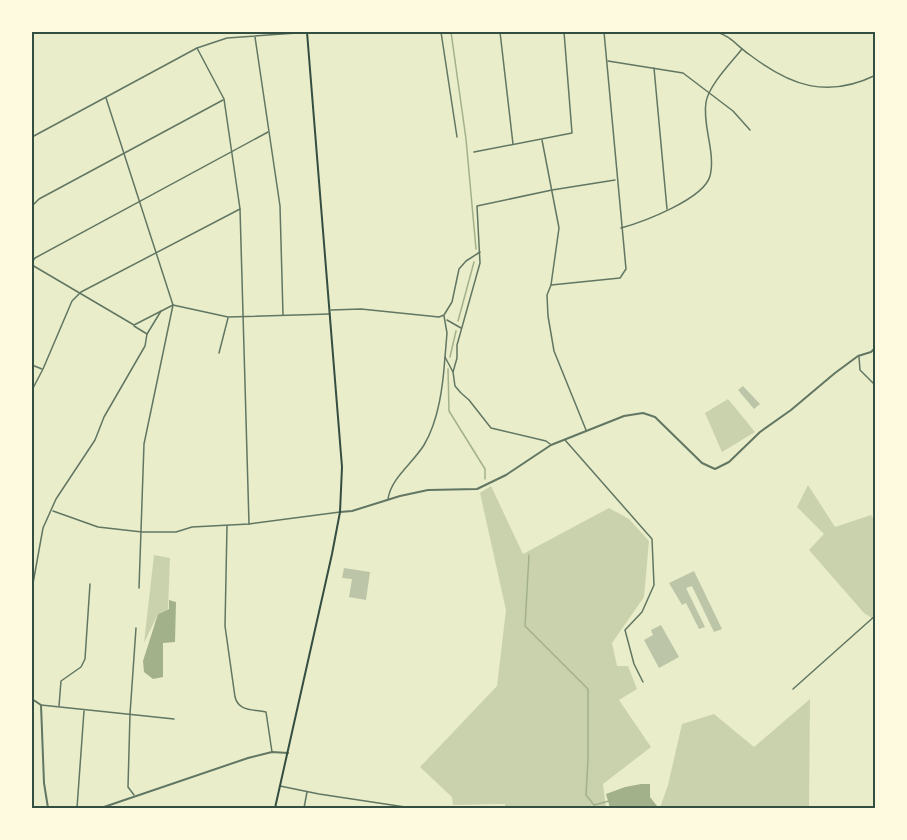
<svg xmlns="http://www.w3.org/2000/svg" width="907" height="840" font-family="'Fira Sans',sans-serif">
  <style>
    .green { fill: #cad2ad }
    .water { fill: #a3b18a }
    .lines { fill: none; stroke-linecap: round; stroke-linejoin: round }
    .stream { stroke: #a3b18a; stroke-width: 1.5 }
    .building { fill: #bcc5a7 }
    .minor { stroke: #617663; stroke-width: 1.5 }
    .tertiary { stroke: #617663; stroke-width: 2 }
    .secondary { stroke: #344e41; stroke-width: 2 }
    .neatline { fill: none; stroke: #344e41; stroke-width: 2 }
  </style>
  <rect width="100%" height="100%" fill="#e9edc9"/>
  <g class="green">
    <polygon points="728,399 755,432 722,452 705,413"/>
    <polygon points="808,485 835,527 871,515 875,521 875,620 864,613 809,550 824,534 797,507"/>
    <polygon points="491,486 523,554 609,508 629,519 649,541 644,597 612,643 617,666 628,666 637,689 619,700 651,747 603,784 606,808 505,808 505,804 453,805 452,797 420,767 497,686 506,610 480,493"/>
    <polygon points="154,555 170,558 168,609 158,614 144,643"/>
    <polygon points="810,699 809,808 660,808 668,785 682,724 714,714 754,747"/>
  </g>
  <g class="water">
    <polygon points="169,600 176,602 175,642 163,643 163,677 153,679 144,672 143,661 158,614 169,609"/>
    <polygon points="641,784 650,784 650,797 657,806 656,808 610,808 606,794 625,787"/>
  </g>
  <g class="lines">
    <g class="stream">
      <polyline points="451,32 466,139 476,249"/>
      <polyline points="458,321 474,262"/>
      <polyline points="450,357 456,331"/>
      <polyline points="448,369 449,411 485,469 485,479"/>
      <polyline points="529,555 525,626 588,689 588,760 586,795 594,805 609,801"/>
    </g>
  </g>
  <g class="building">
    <polygon points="743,386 760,404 754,409 738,390"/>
    <polygon points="344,568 370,572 366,600 349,597 352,579 342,578"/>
    <polygon points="694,571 722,629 714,632 692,586 686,588 705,627 699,629 686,603 682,605 669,583"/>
    <polygon points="661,625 679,657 659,668 644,640 653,635 651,630"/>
  </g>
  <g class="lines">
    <g class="minor">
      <polyline points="441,32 457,137"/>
      <polyline points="500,32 513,144"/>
      <path d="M716 32C730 35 738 47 750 55 791 86 827 99 876 75"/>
      <polyline points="255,37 280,206 283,315"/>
      <polyline points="197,48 224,99 240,209 249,524"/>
      <polyline points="608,61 683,73 733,111 750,130"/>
      <polyline points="654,68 667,209"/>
      <polyline points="32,137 197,48 227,38 311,32"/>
      <polyline points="542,140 559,228 551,285 547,295 548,316 554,351 586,430"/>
      <polyline points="474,152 572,133 564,32"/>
      <polyline points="32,206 39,199 223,100"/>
      <path d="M621 228C643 222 704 199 710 176 716 152 702 126 706 102 709 85 731 63 742 49"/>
      <polyline points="32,262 35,258 268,132"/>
      <polyline points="32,265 134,325 173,305 106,98"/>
      <polyline points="551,285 620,278 626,269 604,32"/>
      <polyline points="331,310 361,309 439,317 444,315 452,302 459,269 466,261 480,252"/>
      <polyline points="444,316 447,333 445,357 453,372 455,386 461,393 469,400 491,428 546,441 550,444"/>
      <polyline points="447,320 461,328"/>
      <polyline points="134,326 147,334"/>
      <polyline points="219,353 228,318"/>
      <polyline points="859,357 860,370 876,386"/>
      <polyline points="32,365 42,369"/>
      <polyline points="453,372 457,358 457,345 480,263 477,206 552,190 615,180"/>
      <polyline points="32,390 43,369 72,301 81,292 240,209"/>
      <polyline points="565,440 652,539 654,585 642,612 625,630 634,664 643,682"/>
      <path d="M388 499C391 478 413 463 424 445 439 420 443 385 445 357"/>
      <polyline points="53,511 98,527 142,532 176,532 192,527 249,524 340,512"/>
      <path d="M227 526 225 626 235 697C239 712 253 709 266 712L272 752"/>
      <polyline points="139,588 144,444 173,305 228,317 330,314"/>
      <polyline points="32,589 43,528 56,499 95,440 104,417 145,346 147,334 161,311"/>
      <polyline points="793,689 876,615"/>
      <polyline points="41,705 174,719"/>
      <polyline points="59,706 61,681 81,667 85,659 90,584"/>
      <polyline points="280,786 319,794 405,807 460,808"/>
      <polyline points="134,795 128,787 130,714 136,628"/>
      <polyline points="77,808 84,711"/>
      <polyline points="304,808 307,792"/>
    </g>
    <g class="tertiary">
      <polyline points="340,512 352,511 400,496 428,490 477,489 506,475 551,445 624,416 643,413 655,417 702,463 715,469 729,462 760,432 791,410 835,373 858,356 871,352 876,347"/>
      <polyline points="32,699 41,705 44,783 48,808"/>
      <polyline points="101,808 248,758 272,752 288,753"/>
    </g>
    <polyline class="secondary" points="275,808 332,554 340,512 342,467 307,32"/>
  </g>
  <rect width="907" height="840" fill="none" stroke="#fefae0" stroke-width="66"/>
  <rect x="33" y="33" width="841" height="774" class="neatline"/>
</svg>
